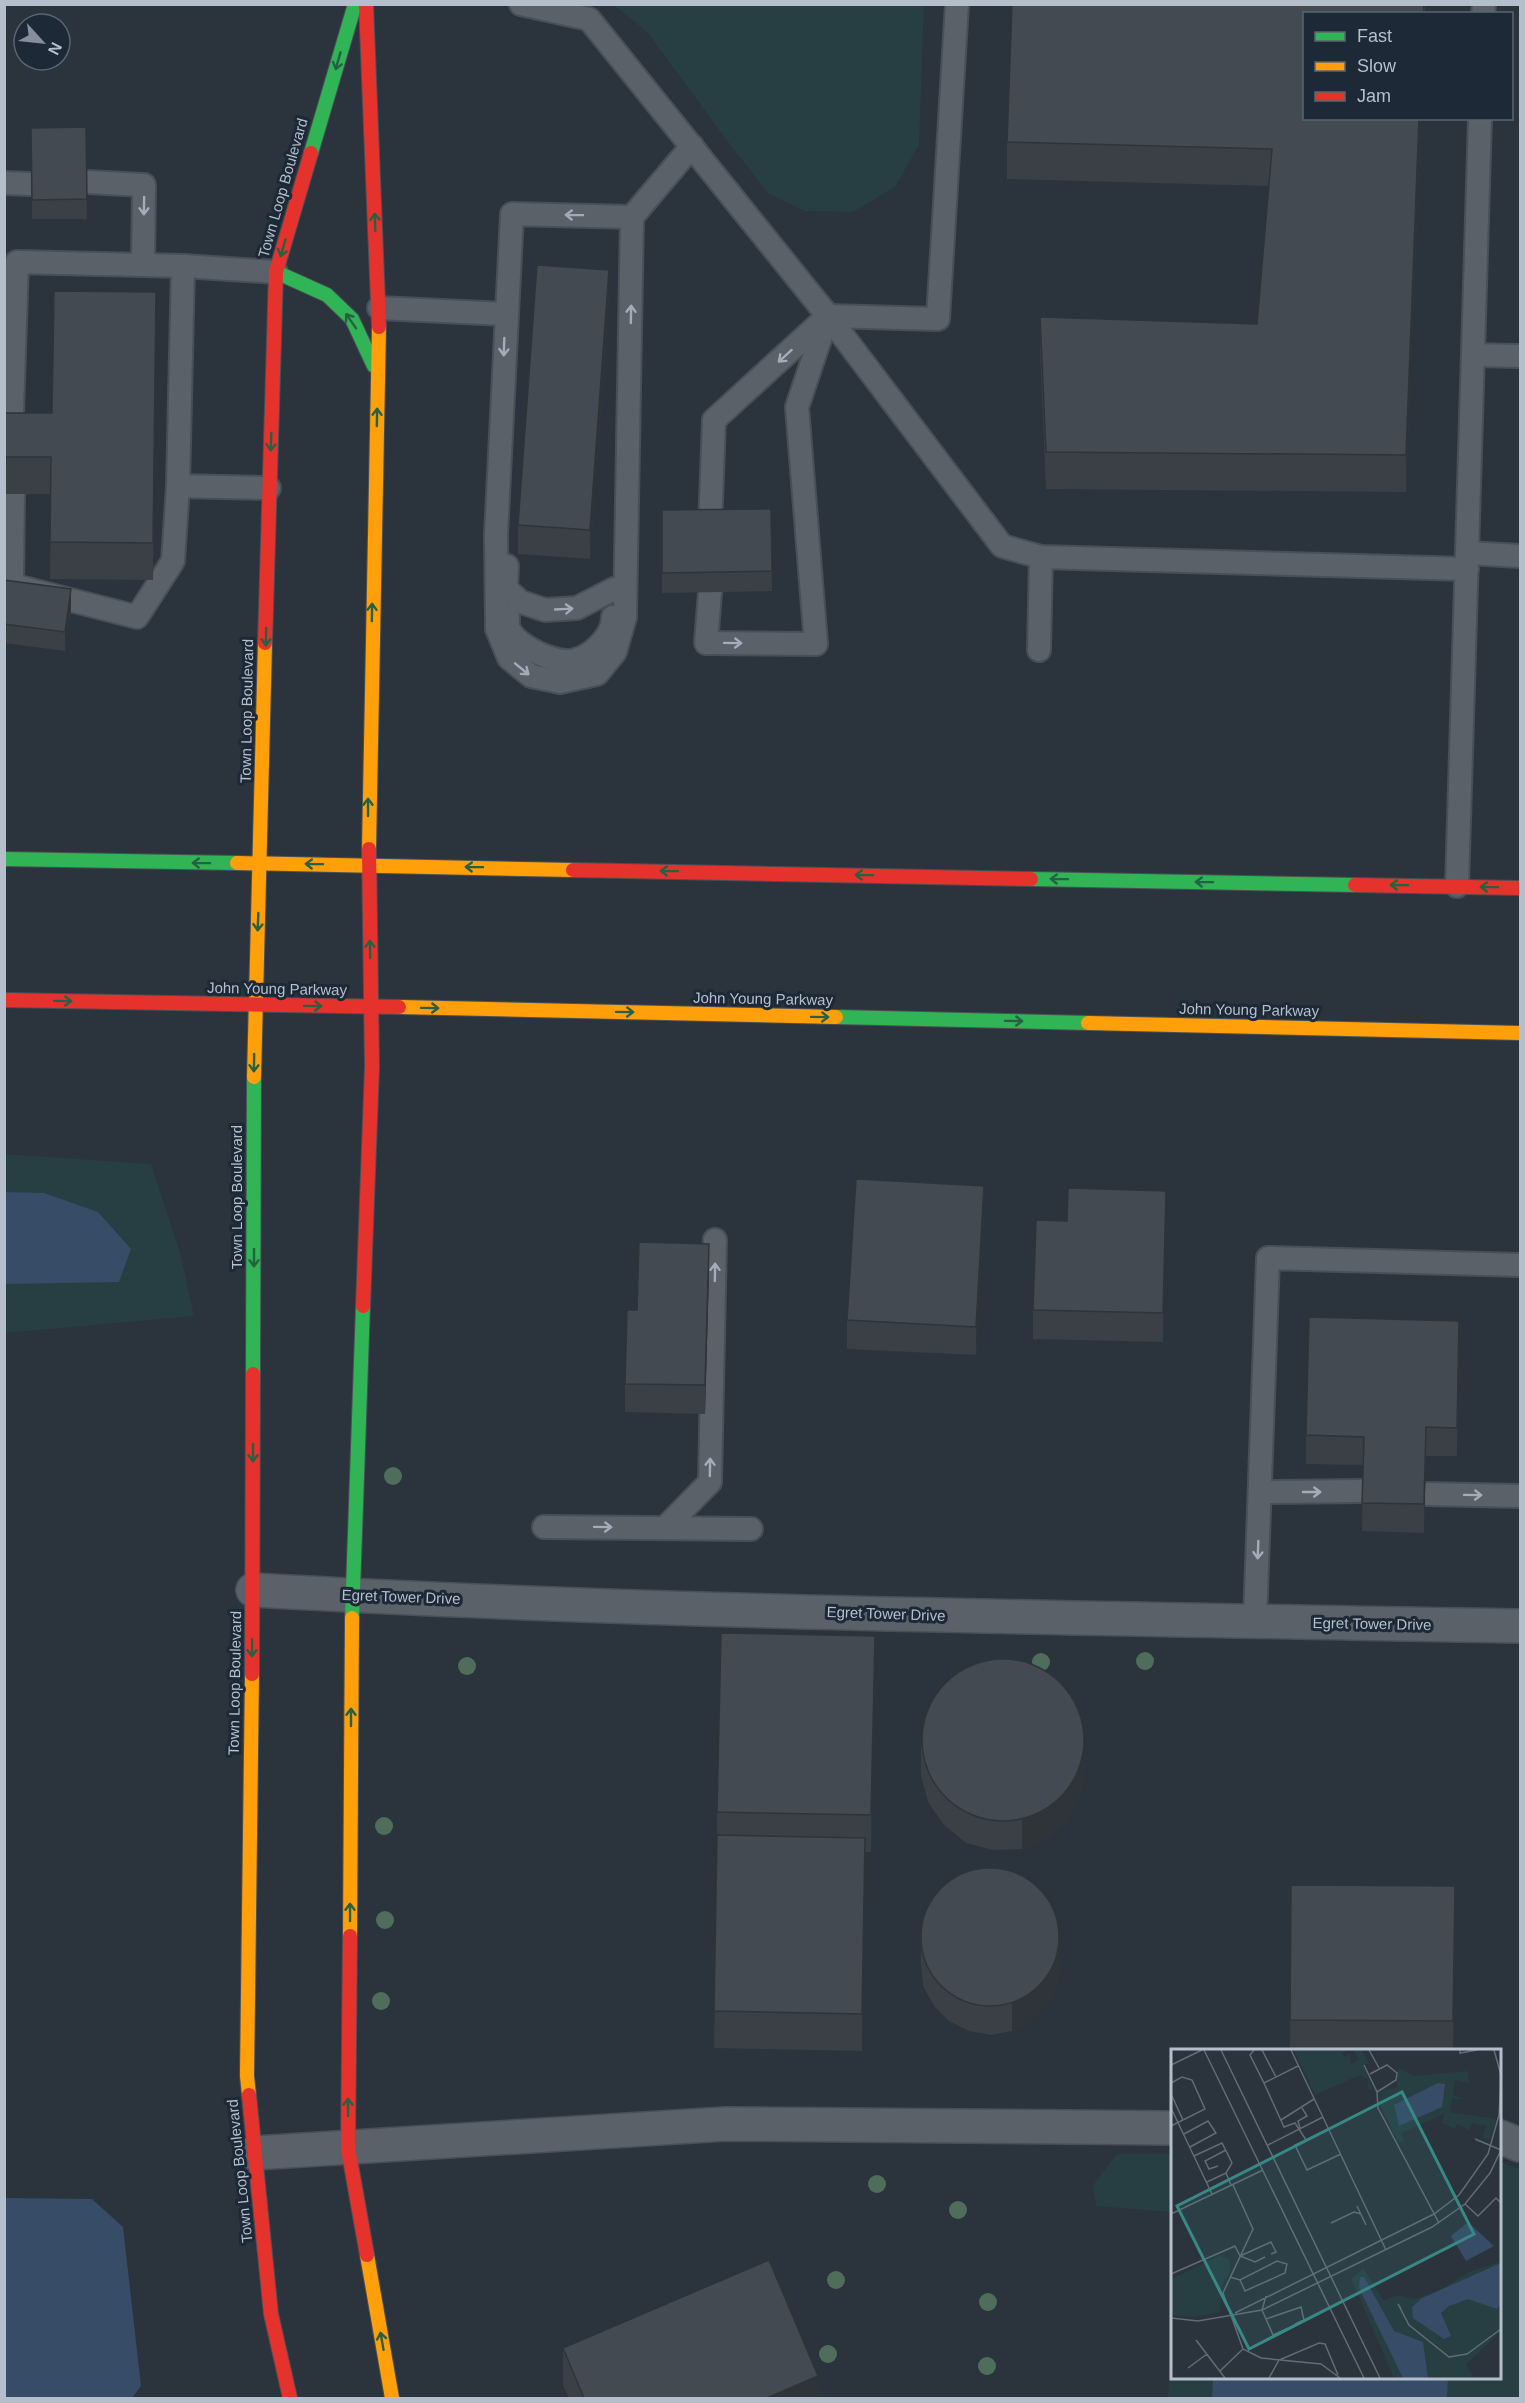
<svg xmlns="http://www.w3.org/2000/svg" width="1525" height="2403" font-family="Helvetica,sans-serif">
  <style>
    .grass { fill: #273f42 }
    .water { fill: #364c67 }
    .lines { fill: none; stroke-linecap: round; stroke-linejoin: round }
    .lane-casing { stroke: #494f56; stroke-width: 26 }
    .street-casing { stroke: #494f56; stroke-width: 36 }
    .fast-casing { stroke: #494f56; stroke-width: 16 }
    .slow-casing { stroke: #494f56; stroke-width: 16 }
    .jam-casing { stroke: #494f56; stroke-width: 16 }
    .lane { stroke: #5b6169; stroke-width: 22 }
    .street { stroke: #5b6169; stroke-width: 33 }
    .fast { stroke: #30b455; stroke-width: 14 }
    .slow { stroke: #ff9f0a; stroke-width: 14 }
    .jam { stroke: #e5322d; stroke-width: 14 }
    .tree { fill: #4e6e5b }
    .wall { fill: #3a4046 }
    .shaded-wall { fill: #2f3439 }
    .building { fill: #434a51; stroke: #2f3439; stroke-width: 1.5 }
    .oneway { stroke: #256143 }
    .oneway2 { stroke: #a3acb8 }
    .labels { text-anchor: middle; stroke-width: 6; stroke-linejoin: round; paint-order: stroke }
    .street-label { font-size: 15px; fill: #b5bfcc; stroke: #1d2937 }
    .inset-road { fill: none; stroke: #626b76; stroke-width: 1.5 }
    .view { fill: #388886; fill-opacity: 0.15; stroke: #388886; stroke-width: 3 }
    .inset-edge { fill: none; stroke: #b5bfcc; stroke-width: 3 }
  </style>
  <rect width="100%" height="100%" fill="#2b333c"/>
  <g class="grass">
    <polygon points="614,5 924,5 919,145 895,187 853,212 805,211 769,194 731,146 648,33"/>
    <polygon points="4,1154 151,1164 181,1256 194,1316 5,1333"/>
    <polygon points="1117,2154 1172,2154 1172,2212 1096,2206 1093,2185"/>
    <polygon points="1500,2162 1520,2169 1520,2398 1168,2398 1172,2328 1172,2378 1500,2378"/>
  </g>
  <g class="water">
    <polygon points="5,1192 44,1193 98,1212 131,1249 119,1282 5,1284"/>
    <polygon points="5,2198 92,2199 123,2227 141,2386 132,2398 5,2398"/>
    <polygon points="1213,2378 1448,2378 1447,2398 1212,2398"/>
  </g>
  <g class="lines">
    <defs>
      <g id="lane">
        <polyline points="521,4 589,19 828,316 1002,546 1041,557 1467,569"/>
        <polyline points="1483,14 1484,4"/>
        <polyline points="86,182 144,185 143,265"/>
        <polyline points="4,183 31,184"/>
        <polyline points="632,217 512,214 496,535 497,629 509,658 531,676 560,682 597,674 615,652 625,617 632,217 692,146"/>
        <polyline points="379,308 505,314"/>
        <polyline points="1473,355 1520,356"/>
        <polyline points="11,442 17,262 183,266 276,272"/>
        <polyline points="178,486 269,488"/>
        <polyline points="13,494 12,585 137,617 173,561 178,486 183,266"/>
        <polyline points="710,529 714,420 828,316 938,319 957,4"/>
        <polyline points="1468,553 1520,556"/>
        <polyline points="507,566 506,589 521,602 545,610 577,608 614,589"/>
        <polyline points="710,592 706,643 816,644 797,407 827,318"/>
        <path d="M508 617C508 621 507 627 510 631 519 647 556 665 575 660 592 656 613 636 613 617"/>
        <polyline points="1039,650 1041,557"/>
        <polyline points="1457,886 1480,118"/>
        <polyline points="1260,1492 1364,1491"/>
        <polyline points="1425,1494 1520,1496"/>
        <polyline points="544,1527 751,1529"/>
        <polyline points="665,1528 710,1482 715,1240"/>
        <polyline points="1255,1621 1268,1258 1520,1265"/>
      </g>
      <g id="street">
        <path d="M253 1590C675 1614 1098 1618 1520 1626"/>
        <polyline points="1500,2137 1520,2145"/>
        <polyline points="254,2153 725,2124 1172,2128"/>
      </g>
      <g id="fast">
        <polyline points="311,153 355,4"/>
        <polyline points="276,272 327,295 352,319 374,366"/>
        <polyline points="4,859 237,863"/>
        <polyline points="1031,879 1355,885"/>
        <polyline points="836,1017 1088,1023"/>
        <polyline points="253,1374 254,1077"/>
        <polyline points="352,1618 363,1306"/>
      </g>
      <g id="slow">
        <polyline points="369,849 379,327"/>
        <polyline points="237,863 573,870"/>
        <polyline points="399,1007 836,1017"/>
        <polyline points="1088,1023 1520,1033"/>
        <polyline points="254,1077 265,643"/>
        <polyline points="350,1936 352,1618"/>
        <polyline points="249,2095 247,2076 252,1674"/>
        <polyline points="367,2255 392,2398"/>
      </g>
      <g id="jam">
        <polyline points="366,4 379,327"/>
        <polyline points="265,643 276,272 311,153"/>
        <polyline points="573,870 1031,879"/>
        <polyline points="1355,885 1520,888"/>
        <polyline points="4,1000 399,1007"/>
        <polyline points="363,1306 372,1067 369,849"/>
        <polyline points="252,1674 253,1374"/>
        <polyline points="350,1936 348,2148 367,2255"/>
        <polyline points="249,2095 271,2314 290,2398"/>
      </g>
    </defs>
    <use href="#lane" class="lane-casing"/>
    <use href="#street" class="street-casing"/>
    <use href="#fast" class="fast-casing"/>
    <use href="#slow" class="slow-casing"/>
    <use href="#jam" class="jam-casing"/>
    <use href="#lane" class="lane"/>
    <use href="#street" class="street"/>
    <use href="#fast" class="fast"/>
    <use href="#slow" class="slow"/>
    <use href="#jam" class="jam"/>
  </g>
  <g class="tree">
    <circle cx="393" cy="1476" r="9"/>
    <circle cx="1145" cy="1661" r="9"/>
    <circle cx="1041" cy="1662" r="9"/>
    <circle cx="467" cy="1666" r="9"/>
    <circle cx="384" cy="1826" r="9"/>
    <circle cx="385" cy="1920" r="9"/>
    <circle cx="381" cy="2001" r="9"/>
    <circle cx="877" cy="2184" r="9"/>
    <circle cx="958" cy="2210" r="9"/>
    <circle cx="836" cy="2280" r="9"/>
    <circle cx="988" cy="2302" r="9"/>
    <circle cx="828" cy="2354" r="9"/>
    <circle cx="987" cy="2366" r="9"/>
  </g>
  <g class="wall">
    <polygon points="1012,4 1425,4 1425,14 1305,14 1305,118 1421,118 1406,492 1046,489 1040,354 1040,317 1257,324 1269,186 1007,179 1007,142"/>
    <polygon points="86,127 87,219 32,219 31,128"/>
    <polygon points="609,298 590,559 518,554 518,525"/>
    <polygon points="156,329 153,580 50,579 51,494 4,494 4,413 52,413"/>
    <polygon points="771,509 772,591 662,593 662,510"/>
    <polygon points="4,580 71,609 65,651 4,643"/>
    <polygon points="984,1214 976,1355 847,1349 847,1320"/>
    <polygon points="1166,1219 1163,1342 1033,1339 1033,1310 1067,1221"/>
    <polygon points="709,1272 705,1414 625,1412 625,1384"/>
    <polygon points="1459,1349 1457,1456 1426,1456 1424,1533 1362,1531 1363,1465 1306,1464 1306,1435"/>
    <polygon points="875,1673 871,1852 865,1852 862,2051 714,2048 717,1849 717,1812"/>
    <polygon points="921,1746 1084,1765 1081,1793 1068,1818 1048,1838 1022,1849 993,1850 966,1843 944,1825 928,1802 921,1775"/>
    <polygon points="1291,1885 1455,1915 1453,2049 1290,2048"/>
    <polygon points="921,1935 1060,1963 1057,1984 1047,2004 1032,2020 1012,2031 991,2035 969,2031 949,2021 934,2006 923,1986 921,1964"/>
    <polygon points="563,2348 818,2398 569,2398 563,2385"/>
  </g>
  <g class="shaded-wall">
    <polygon points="1419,118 1421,118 1406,492 1406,455"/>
    <polygon points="609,270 609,298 590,559 590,530"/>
    <polygon points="156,292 156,329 153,580 153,543"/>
    <polygon points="71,589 71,609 65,651 65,632"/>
    <polygon points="984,1186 984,1214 976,1355 976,1327"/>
    <polygon points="1166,1191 1166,1219 1163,1342 1163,1313"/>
    <polygon points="709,1244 709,1272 705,1414 705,1385"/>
    <polygon points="1459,1321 1459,1349 1457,1456 1457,1428"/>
    <polygon points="1426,1427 1426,1456 1424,1533 1424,1504"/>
    <polygon points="875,1636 875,1673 871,1852 871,1815"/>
    <polygon points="1084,1737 1084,1765 1081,1793 1068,1818 1048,1838 1022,1849 1022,1820"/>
    <polygon points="865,1838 865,1874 862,2051 862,2014"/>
    <polygon points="1060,1934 1060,1963 1057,1984 1047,2004 1032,2020 1012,2031 1012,2003"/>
    <polygon points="818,2376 818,2398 767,2398"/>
  </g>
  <g class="building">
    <polygon points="1012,4 1424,4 1423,14 1305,14 1305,118 1419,118 1406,455 1046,452 1040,317 1257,324 1272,149 1007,142"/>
    <polygon points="86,127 87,199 32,200 31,128"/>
    <polygon points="537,265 609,270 590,530 518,525"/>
    <polygon points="54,291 156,292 153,543 50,542 51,457 4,457 4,413 52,413"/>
    <polygon points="771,509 772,571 662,573 662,510"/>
    <polygon points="4,580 71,589 65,632 4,624"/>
    <polygon points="856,1179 984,1186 976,1327 847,1320"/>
    <polygon points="1068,1188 1166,1191 1163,1313 1033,1310 1036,1220 1067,1221"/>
    <polygon points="639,1242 709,1244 705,1385 625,1384 627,1310 637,1310"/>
    <polygon points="1309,1317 1459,1321 1457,1428 1426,1427 1424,1504 1362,1503 1364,1437 1306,1435"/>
    <polygon points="721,1633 875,1636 871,1815 717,1812"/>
    <circle cx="1003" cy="1740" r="81"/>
    <polygon points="717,1835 865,1838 862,2014 714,2011"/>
    <circle cx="990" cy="1937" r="69"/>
    <polygon points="1291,1885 1455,1886 1453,2021 1290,2020"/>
    <polygon points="769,2260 818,2376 767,2398 584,2398 563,2348"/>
  </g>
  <defs><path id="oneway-shaft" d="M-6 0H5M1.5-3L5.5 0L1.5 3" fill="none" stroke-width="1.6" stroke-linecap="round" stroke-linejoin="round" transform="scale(1.5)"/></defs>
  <g class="oneway">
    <use href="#oneway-shaft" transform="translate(338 61) rotate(106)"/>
    <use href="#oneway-shaft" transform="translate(375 222) rotate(-92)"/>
    <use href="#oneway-shaft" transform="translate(283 248) rotate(106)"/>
    <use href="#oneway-shaft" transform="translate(351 321) rotate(-125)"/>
    <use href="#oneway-shaft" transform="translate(377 417) rotate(-89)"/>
    <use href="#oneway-shaft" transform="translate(271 442) rotate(92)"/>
    <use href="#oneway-shaft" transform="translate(372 612) rotate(-89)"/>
    <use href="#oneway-shaft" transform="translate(266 637) rotate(91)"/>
    <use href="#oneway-shaft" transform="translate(368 807) rotate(-90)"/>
    <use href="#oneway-shaft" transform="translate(201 863) rotate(-179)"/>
    <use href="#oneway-shaft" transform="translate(314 864) rotate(-179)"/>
    <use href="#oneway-shaft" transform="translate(474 867) rotate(-179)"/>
    <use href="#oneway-shaft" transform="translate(669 871) rotate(-179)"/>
    <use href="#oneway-shaft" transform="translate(864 875) rotate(-179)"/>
    <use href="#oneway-shaft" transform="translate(1059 879) rotate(-179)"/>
    <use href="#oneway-shaft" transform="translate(1204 882) rotate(-179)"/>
    <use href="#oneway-shaft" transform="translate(1399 885) rotate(-179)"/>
    <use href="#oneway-shaft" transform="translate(1489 887) rotate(-179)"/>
    <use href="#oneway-shaft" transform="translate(258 922) rotate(92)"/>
    <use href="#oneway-shaft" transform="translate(370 949) rotate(-91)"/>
    <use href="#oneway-shaft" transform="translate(63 1001) rotate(1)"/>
    <use href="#oneway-shaft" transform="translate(313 1006) rotate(1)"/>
    <use href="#oneway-shaft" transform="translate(430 1008) rotate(1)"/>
    <use href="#oneway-shaft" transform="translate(625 1012) rotate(1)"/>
    <use href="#oneway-shaft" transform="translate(820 1017) rotate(1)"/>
    <use href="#oneway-shaft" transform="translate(1014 1021) rotate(1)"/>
    <use href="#oneway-shaft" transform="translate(254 1063) rotate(91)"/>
    <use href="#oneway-shaft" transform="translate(254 1258) rotate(90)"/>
    <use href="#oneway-shaft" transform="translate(253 1453) rotate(90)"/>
    <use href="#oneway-shaft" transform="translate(252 1648) rotate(91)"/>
    <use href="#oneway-shaft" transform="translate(351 1717) rotate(-90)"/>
    <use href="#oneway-shaft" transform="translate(350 1912) rotate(-90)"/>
    <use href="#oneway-shaft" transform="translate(348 2107) rotate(-90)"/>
    <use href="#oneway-shaft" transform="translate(382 2341) rotate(-100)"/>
  </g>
  <g class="oneway2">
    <use href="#oneway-shaft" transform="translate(144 206) rotate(91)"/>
    <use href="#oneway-shaft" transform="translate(574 215) rotate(-179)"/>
    <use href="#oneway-shaft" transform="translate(631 314) rotate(-89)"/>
    <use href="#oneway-shaft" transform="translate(504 347) rotate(92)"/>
    <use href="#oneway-shaft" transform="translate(785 356) rotate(138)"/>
    <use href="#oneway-shaft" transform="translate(564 609) rotate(-3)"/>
    <use href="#oneway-shaft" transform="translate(733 643) rotate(1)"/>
    <use href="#oneway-shaft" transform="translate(522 669) rotate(39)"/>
    <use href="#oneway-shaft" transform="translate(715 1272) rotate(-89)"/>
    <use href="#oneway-shaft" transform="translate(710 1467) rotate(-89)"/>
    <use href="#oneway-shaft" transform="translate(1312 1492)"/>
    <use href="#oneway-shaft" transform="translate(1473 1495) rotate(1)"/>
    <use href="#oneway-shaft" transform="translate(603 1527) rotate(1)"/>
    <use href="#oneway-shaft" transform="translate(1258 1550) rotate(92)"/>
  </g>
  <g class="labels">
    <g class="street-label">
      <text transform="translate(283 188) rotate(-74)" y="5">Town Loop Boulevard</text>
      <text transform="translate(247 711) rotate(-89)" y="5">Town Loop Boulevard</text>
      <text transform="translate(277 989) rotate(1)" y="5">John Young Parkway</text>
      <text transform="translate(763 999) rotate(1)" y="5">John Young Parkway</text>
      <text transform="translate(1249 1010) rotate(1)" y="5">John Young Parkway</text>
      <text transform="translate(237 1197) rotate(-90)" y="5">Town Loop Boulevard</text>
      <text transform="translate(401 1597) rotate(2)" y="5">Egret Tower Drive</text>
      <text transform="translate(886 1614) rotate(2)" y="5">Egret Tower Drive</text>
      <text transform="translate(1372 1624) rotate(1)" y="5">Egret Tower Drive</text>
      <text transform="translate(235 1683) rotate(-89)" y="5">Town Loop Boulevard</text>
      <text transform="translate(240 2171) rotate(-96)" y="5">Town Loop Boulevard</text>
    </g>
  </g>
  <g transform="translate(1171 2049)">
    <rect width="330" height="330" fill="#2b333c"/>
    <path d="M123 1H177L171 4 174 8 179 5 180 15 188 11 182 1H191L198 14 192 17 202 41 197 40V31L189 26 144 46ZM227 19 243 27 297 22 298 34 284 31 282 46 295 51 281 49 279 63 325 70 319 90 307 89H312L315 77 301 74 298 81 286 75 284 80 271 74 273 65 230 84 233 92 227 93 209 56 208 43 225 39ZM48 207 58 210 60 219 51 238 49 263 23 268 0 266V230ZM330 212V283L295 315 303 329H223L180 230 192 219 213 252 225 246 244 250 264 244 296 224Z" fill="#273f42"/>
    <path d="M267 34 274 35 271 58 228 77 223 56ZM297 173 323 197 295 212 280 187ZM330 214V254L326 260 297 250 278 257 270 264 280 287 273 290 242 269 241 258 251 249ZM189 228H193L223 282 252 293 257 329H232L188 239Z" fill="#364c67"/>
    <path class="inset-road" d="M33 1 193 329M50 1 209 329M83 1 79 6 93 34 127 17M91 1 105 28M120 1 215 201M198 1 208 19M289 1V4L306 1M323 1 330 26M0 16 31 1M193 16 206 43 207 59 268 174M199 25 216 16 226 24 225 31 206 43M0 34 11 28 21 31 34 60 0 77M93 34 113 78 124 74 135 91 158 80M0 45 12 71M0 59 41 145M110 71 143 50M129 79 127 72 136 67 131 59M13 85 37 72 45 84 19 98M304 90 330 101M135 91 124 96 136 121 170 105M97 96 152 68M23 107 51 94 61 114 55 124M47 117 38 120 34 112 55 101M36 133 55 124 60 136M62 136 82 180 52 244 72 300 90 309 150 315 169 329M294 155 307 167 325 149 330 154M186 157 195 176M0 165 92 121M160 174 183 163 190 165M69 207 100 193 105 203 100 205M0 225 64 197 69 207 84 213 94 208M59 228 69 231 106 212 116 215 114 224 74 242 69 231M95 247 91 261 102 286 120 278M230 260 227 255 238 276 278 308 296 305 330 280M64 264 263 165 288 146 317 105 328 66 330 34M0 269 27 272 91 261 261 178 294 155 319 124 330 101M95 270 130 258 133 271 124 275M25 291 54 329M17 319 36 305M49 322 72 300M98 329 108 311 148 294 154 295 167 326"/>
    <path class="view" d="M231 43 303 185 78 300 6 157Z"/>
    <rect width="330" height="330" class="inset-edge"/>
  </g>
  <rect width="1525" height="2403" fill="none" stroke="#b5bfcc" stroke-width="12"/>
  <rect x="1303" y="12" width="210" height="108" fill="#1d2937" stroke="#5a6573" stroke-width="1.5"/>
  <rect x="1315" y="32" width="30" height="9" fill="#30b455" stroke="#5a6573" stroke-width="1.5"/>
  <text x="1357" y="42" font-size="18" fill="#b5bfcc">Fast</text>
  <rect x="1315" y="62" width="30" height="9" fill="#ff9f0a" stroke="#5a6573" stroke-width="1.5"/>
  <text x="1357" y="72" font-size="18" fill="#b5bfcc">Slow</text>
  <rect x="1315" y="92" width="30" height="9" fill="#e5322d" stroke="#5a6573" stroke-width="1.5"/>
  <text x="1357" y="102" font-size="18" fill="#b5bfcc">Jam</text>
  <g transform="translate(42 42) rotate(117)"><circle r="28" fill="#1d2937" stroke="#5a6573" stroke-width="1.5"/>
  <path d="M0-4.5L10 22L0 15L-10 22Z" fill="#858e9a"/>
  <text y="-9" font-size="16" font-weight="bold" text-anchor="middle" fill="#b5bfcc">N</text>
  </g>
</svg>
